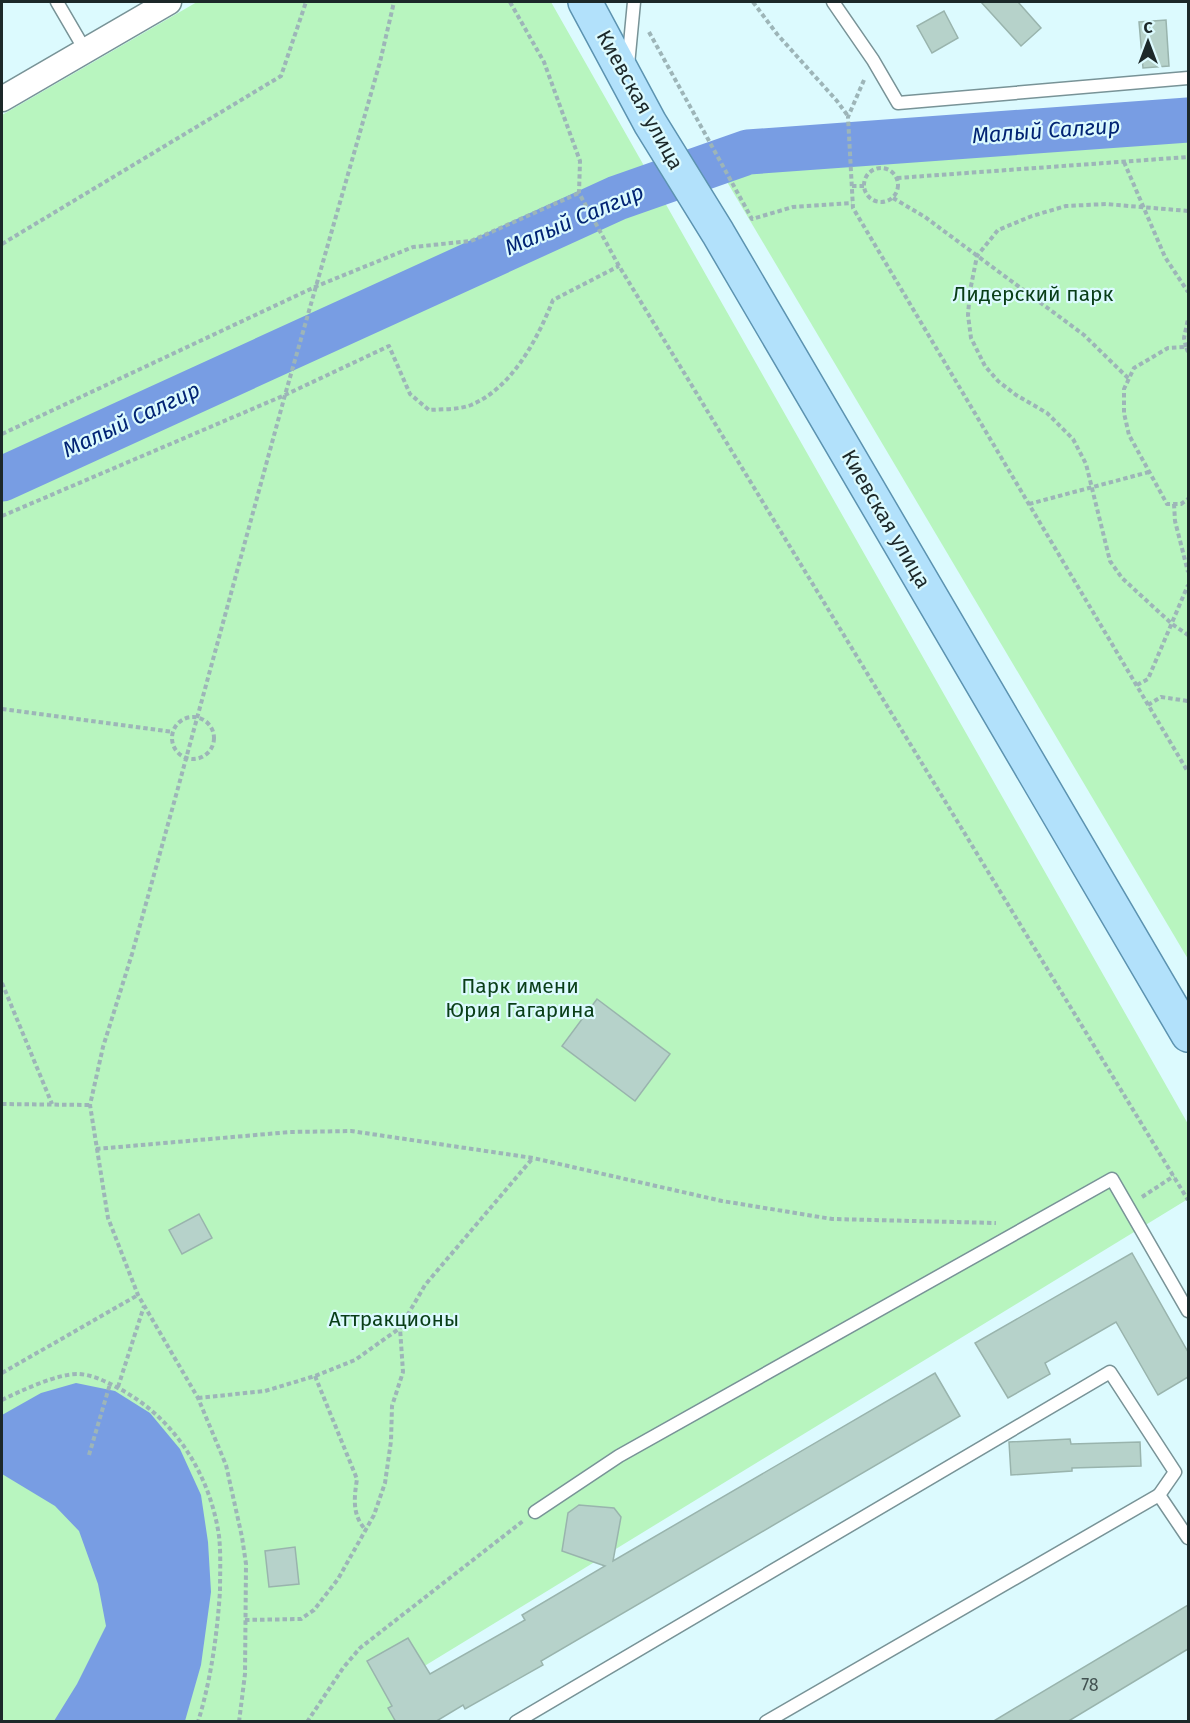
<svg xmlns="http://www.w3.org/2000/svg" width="1190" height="1723" font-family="'Fira Sans',sans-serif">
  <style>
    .green { fill: #b8f5bf }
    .water { fill: #789de3 }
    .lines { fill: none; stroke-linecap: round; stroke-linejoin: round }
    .river { stroke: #789de3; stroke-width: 45 }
    .building { fill: #b6d2ca; stroke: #99b4ad; stroke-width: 1.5 }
    .service-casing { stroke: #789397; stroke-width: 15 }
    .minor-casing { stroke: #789397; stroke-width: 27 }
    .primary-casing { stroke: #5c93b0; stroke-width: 36 }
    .path { stroke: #9db5b8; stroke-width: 4; stroke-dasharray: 4.5 3; stroke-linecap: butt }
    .service { stroke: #fff; stroke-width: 12 }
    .minor { stroke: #fff; stroke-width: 24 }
    .primary { stroke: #b2e1fb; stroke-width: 33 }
    .labels { text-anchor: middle; stroke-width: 4.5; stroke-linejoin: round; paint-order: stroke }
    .number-label { font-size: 18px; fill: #425251 }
    .street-label { font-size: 21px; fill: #1c2829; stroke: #dcfafe }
    .park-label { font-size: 21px; fill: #093e17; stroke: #dcfafe }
    .water-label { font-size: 22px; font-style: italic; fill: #022474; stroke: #dcfafe }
  </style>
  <rect width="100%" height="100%" fill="#dcfafe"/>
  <g class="green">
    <polygon points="197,2 551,2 1188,1124 1188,1199 395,1684 416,1721 2,1721 2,115"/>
    <polygon points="1188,127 1188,959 720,170 744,156"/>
  </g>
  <polygon class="water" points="76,1383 115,1391 150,1413 180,1449 201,1495 208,1542 211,1592 201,1665 185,1721 54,1721 77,1684 106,1626 98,1584 79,1531 55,1506 2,1474 2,1415 41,1393"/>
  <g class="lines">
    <polyline class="river" points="2,479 617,198 748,152 1188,120"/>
  </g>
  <g class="building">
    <polygon points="981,2 1018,2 1041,28 1021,46"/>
    <polygon points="944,11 958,38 932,53 917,26"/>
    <polygon points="1166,20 1169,66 1143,68 1139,22"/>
    <polygon points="597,999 670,1054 635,1101 562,1046"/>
    <polygon points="199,1214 212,1238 182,1254 169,1230"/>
    <polygon points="1132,1253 1188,1352 1188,1377 1158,1395 1116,1322 1045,1363 1050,1374 1008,1398 975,1343"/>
    <polygon points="935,1373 960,1416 541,1661 543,1665 465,1709 463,1705 435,1722 396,1722 388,1708 392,1706 367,1661 408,1638 430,1674 525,1620 522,1615 605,1566 562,1551 568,1513 579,1505 614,1508 621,1517 613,1561"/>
    <polygon points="1070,1439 1071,1444 1140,1442 1141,1466 1072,1468 1072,1471 1011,1475 1009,1442"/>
    <polygon points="295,1547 299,1584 269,1587 265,1551"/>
    <polygon points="1188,1605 1188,1649 1067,1722 992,1722"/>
  </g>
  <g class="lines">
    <defs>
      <g id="service">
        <polyline points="57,2 85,50"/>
        <polyline points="833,2 873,60 898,103 1188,78"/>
        <polyline points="628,65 634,2"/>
        <polyline points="535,1512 619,1456 1112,1179 1188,1311"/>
        <polyline points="516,1722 1110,1372 1175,1472 1159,1495"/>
        <polyline points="766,1722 1159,1495 1188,1538"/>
      </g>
      <polyline id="minor" points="2,99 169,2"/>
      <polyline id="primary" points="585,2 650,123 718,233 1188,1035"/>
    </defs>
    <use href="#service" class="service-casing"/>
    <use href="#minor" class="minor-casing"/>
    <use href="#primary" class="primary-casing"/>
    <g class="path">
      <polyline points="510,2 544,62 580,161 579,193 619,266 1188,1200"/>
      <polyline points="753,2 777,34 837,101 848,116"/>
      <polyline points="649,32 752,219 793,207 852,203"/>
      <polyline points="864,80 848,117 853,208 1188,772"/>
      <polyline points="1124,162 1165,257 1188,292"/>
      <circle cx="881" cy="185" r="17"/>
      <polyline points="897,178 1188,157"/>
      <polyline points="852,186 864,186"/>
      <polyline points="893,198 925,217 1084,335 1129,379"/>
      <polyline points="1188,211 1106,204 1066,206 1032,216 998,230 977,256 970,291 968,315 971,338 985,366 998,381 1016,395 1047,413 1073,439 1086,464 1110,561 1122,578 1172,624 1188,635"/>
      <polyline points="2,244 281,76 306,2"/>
      <polyline points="1186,347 1184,338 1188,319"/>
      <polyline points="1188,352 1186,347 1168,348 1134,368 1124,389 1124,413 1129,435 1167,504 1181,504 1188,499"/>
      <polyline points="2,434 317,286 413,247 471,241 579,193"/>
      <polyline points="1029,504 1149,472"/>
      <polyline points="1174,504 1175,521 1188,572"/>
      <path d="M2 516 285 395 389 346 410 394 429 410C442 409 458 410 471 405 512 388 537 340 553 300L619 266"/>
      <polyline points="1137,685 1148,679 1188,585"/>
      <polyline points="1148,705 1161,697 1188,701"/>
      <polyline points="2,709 173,732"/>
      <circle cx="193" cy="738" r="21"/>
      <polyline points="2,983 52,1104"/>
      <polyline points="2,1104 90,1105"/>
      <polyline points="96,1149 290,1132 351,1131 533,1158 722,1201 832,1219 996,1223"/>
      <polyline points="1142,1197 1174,1176"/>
      <polyline points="2,1373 138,1295"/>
      <path d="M315 1376 357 1479C354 1498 352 1516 366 1530"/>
      <polyline points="118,1387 144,1306"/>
      <polyline points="198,1398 265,1391 315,1376 355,1360 400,1328 425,1285 532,1159"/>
      <path d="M2 1400C20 1391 59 1373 79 1374 93 1375 105 1381 118 1388 174 1417 210 1474 219 1536 221 1554 220 1573 220 1591 217 1636 211 1679 198 1722"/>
      <polyline points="89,1455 110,1384"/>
      <polyline points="245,1620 301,1619 314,1610 338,1579 374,1515 385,1483 391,1441 392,1406 403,1372 400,1328"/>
      <polyline points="239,1722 245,1674 246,1564 242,1537 226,1465 198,1398 138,1295 108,1218 90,1105 103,1047 132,954 178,788 285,395 380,62 394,2"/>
      <polyline points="307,1722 343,1668 360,1648 523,1521"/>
    </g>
    <use href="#service" class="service"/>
    <use href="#minor" class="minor"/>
    <use href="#primary" class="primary"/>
  </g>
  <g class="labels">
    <g class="number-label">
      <text x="1090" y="1691">78</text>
    </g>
    <g class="street-label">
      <text transform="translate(640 100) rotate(61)" y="7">Киевская улица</text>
      <text transform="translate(886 519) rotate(60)" y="7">Киевская улица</text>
    </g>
    <g class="park-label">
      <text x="1033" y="301">Лидерский парк</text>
      <text x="520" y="993">Парк имени<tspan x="520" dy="24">Юрия Гагарина</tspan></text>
      <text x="394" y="1326">Аттракционы</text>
    </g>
    <g class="water-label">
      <text transform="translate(1046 130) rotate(-4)" y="8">Малый Салгир</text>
      <text transform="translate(574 219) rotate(-23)" y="8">Малый Салгир</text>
      <text transform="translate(131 419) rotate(-25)" y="8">Малый Салгир</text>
    </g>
  </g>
  <rect width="1190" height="1723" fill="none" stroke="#1c2829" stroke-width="6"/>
  <g transform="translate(1148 42)" stroke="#dcfafe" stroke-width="4.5" paint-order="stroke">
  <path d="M0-4.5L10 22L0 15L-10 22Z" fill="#1c2829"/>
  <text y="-9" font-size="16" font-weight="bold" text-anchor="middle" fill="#1c2829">С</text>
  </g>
</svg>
